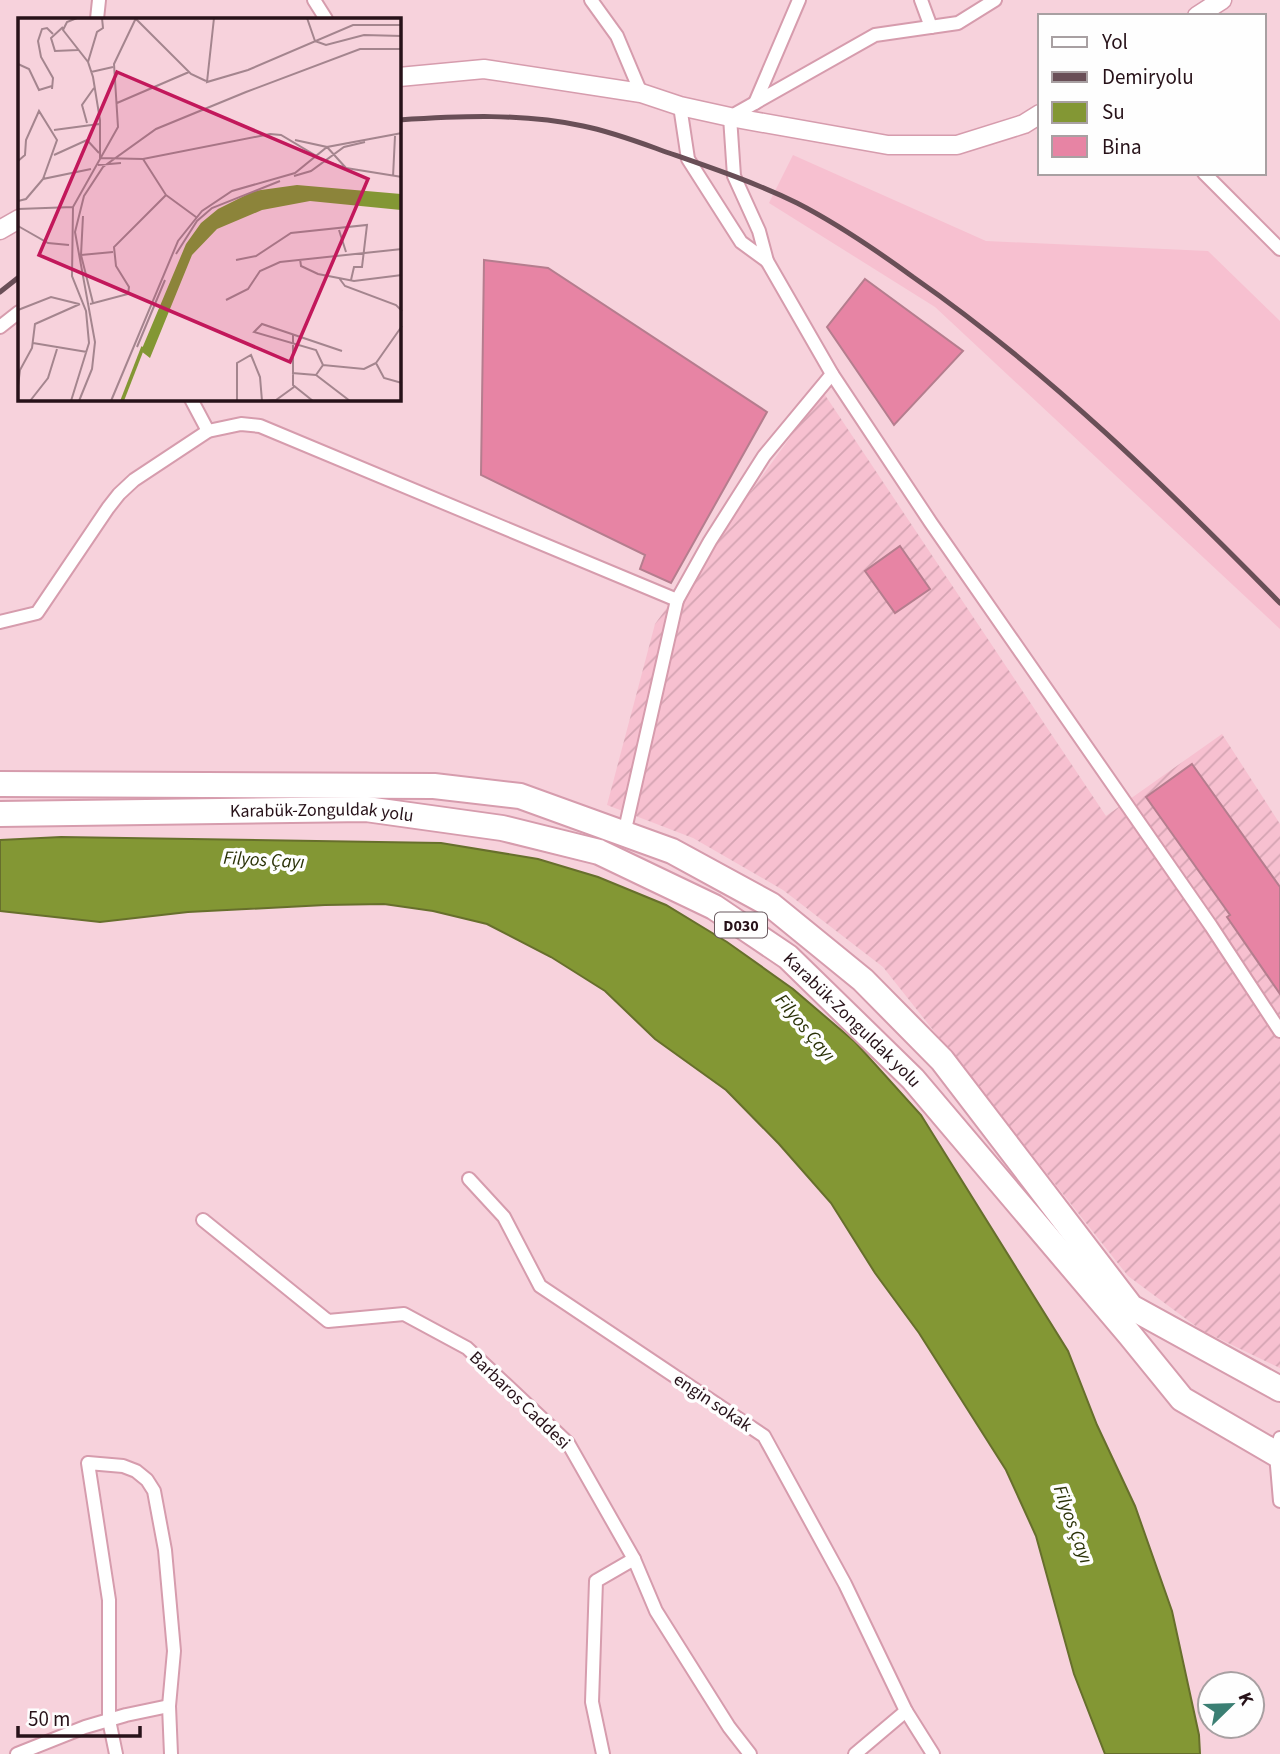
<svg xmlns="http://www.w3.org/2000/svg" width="1280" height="1754" font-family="'Source Sans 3',sans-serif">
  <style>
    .built { fill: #f7c0d0 }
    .industrial { fill: url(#industrial-furrows) }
    .water { fill: #839734; stroke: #676f2c; stroke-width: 2 }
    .building { fill: #e784a4; stroke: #b57d8e; stroke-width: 2 }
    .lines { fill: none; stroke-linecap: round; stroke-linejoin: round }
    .street-casing { stroke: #d69cad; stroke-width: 16 }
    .secondary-casing { stroke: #d69cad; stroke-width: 21 }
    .highway-casing { stroke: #d69cad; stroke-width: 28 }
    .street { stroke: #fff; stroke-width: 12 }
    .secondary { stroke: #fff; stroke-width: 18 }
    .highway { stroke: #fff; stroke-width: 24 }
    .rail { stroke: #694f57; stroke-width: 5 }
    .labels { text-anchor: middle; stroke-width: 7; stroke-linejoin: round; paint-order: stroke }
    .shield { fill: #fefefe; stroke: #68595e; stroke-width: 2 }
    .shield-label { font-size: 16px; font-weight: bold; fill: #271219 }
    .street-label { font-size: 18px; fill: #271219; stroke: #fefefe }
    .water-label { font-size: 19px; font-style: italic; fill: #2a3207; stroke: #fefefe }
    .inset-river { fill: none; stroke: #839734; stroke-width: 3.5 }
    .inset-road { fill: none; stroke: #a4858e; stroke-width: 2 }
    .view { fill: #c2185b; fill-opacity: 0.15; stroke: #c2185b; stroke-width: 3.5 }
    .inset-edge { fill: none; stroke: #271219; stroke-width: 3.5 }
  </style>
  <defs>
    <pattern id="industrial-furrows" width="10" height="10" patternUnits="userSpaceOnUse" patternTransform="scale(1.75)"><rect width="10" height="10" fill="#f7c0d0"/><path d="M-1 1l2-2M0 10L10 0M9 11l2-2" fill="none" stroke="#d4a4b2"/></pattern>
  </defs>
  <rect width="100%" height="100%" fill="#f7d2dc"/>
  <polygon class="built" points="793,155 986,241 1208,251 1280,321 1280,629 935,307 769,203"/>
  <polygon class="industrial" points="823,392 1106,816 1222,734 1280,824 1280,1368 1201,1330 1128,1276 883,967 783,890 693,838 607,805 655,624"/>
  <polygon class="water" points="61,837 441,843 538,859 598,877 666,905 727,942 793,989 855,1042 921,1115 1068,1351 1097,1425 1135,1506 1172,1611 1199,1735 1200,1754 1105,1754 1074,1674 1036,1536 1006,1470 919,1333 875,1273 831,1203 779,1144 726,1090 655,1039 605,991 551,957 487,924 433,911 384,904 325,905 188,912 100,922 0,911 0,840"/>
  <g class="building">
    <polygon points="484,260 548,268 767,412 671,583 640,569 645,555 481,475"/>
    <polygon points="865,279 963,351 894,425 827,327"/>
    <polygon points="900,546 930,589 895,613 865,571"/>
    <polygon points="1192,764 1280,887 1280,994 1227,917 1230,915 1146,797"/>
  </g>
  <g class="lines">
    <defs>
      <g id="street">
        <polyline points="314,0 326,19"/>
        <polyline points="591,0 617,36 641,93"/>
        <polyline points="921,0 931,27"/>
        <polyline points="995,0 958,23 875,35 730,117 734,176 759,231 767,261 832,374 931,523 1211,926 1280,1031"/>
        <polyline points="97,19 99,0"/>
        <polyline points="755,103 799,0"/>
        <polyline points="680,106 688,159 741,242 767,261"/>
        <polyline points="1204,173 1280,249"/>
        <polyline points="0,327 19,312"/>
        <polyline points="191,399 208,431"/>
        <polyline points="0,622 37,613 108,508 119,494 134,480 208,431 241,424 260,426 677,600 710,541 764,456 832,374"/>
        <polyline points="624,834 677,600"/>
        <polyline points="469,1179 504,1217 540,1286 764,1436 845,1584 906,1711 933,1754"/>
        <polyline points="203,1220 328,1321 404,1314 467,1348 568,1443 634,1559 656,1611 729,1727 750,1754"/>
        <polyline points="1280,1438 1276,1454 1280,1501"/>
        <polyline points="17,1754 85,1727 126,1715 169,1706"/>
        <polyline points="116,1754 109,1720 109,1600 88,1463 123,1466 136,1471 147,1480 154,1491 165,1550 174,1651 169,1706 171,1754"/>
        <polyline points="603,1754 592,1702 596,1581 634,1559"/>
        <polyline points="855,1754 906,1711"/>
      </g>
      <g id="secondary">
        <polyline points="1197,16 1222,0"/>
        <polyline points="399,77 484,69 641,93 680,106 730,117 888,145 957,145 1024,124 1040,114"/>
        <polyline points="0,230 19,219"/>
      </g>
      <g id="highway">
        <polyline points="0,784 434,786 520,796 672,851 771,905 863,980 942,1060 1131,1307 1280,1389"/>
        <path id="s1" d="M0 814 366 809 502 828 599 852 714 907 788 957 913 1079 1130 1335 1182 1399 1280 1456"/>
      </g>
    </defs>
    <use href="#street" class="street-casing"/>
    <use href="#secondary" class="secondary-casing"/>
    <use href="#highway" class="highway-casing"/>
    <use href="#street" class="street"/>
    <use href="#secondary" class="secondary"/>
    <use href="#highway" class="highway"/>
    <g class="rail">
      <path d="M399 120C460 116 523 113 583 126 613 132 641 143 669 153 712 168 756 183 797 203 838 224 876 250 913 277 1048 371 1165 486 1280 603"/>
      <polyline points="0,292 19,277"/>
    </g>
  </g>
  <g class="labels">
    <rect class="shield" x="715" y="912.5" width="52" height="25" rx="5"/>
    <g class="shield-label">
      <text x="741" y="931">D030</text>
    </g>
    <g class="street-label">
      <text dy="6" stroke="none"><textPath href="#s1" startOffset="322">Karabük-Zonguldak yolu</textPath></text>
      <text dy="6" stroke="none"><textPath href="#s1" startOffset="910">Karabük-Zonguldak yolu</textPath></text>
      <text transform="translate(520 1400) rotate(44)" y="6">Barbaros Caddesi</text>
      <text transform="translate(713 1402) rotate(34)" y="6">engin sokak</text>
    </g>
    <g class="water-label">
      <text transform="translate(264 859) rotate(3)" y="7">Filyos Çayı</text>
      <text transform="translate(806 1027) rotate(50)" y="7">Filyos Çayı</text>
      <text transform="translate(1074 1524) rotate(70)" y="7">Filyos Çayı</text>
    </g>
  </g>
  <g transform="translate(18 18)">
    <rect width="383" height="383" fill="#f7d2dc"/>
    <path d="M279 167 383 176V192L292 183 244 192 199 211 174 237 132 340 123 333 168 226 183 205 200 191 236 173Z" fill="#839734"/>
    <path class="inset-river" d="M104 383 125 329"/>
    <path class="inset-road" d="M59 0 49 4 45 12 70 44 75 59 82 102V140L125 141 252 116 263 117 307 143 328 150 384 159M117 0 173 56 188 63M196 0 189 64 230 52 335 7H384M289 0 297 23M45 9 33 20 37 33 60 32M297 23 308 27 346 17 384 18M70 44 79 14 85 10 84 0M0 46 11 51 21 72 34 68M73 54 95 49M34 71 35 60 23 39 20 23 24 11 29 10 35 16M99 85 171 54M69 105 64 87 76 70M36 112 81 106M277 122 309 129 328 150M36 137 69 122 81 135M0 143 7 137 8 122 21 93 39 122 25 161M80 147 103 145M276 158 293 153 326 129 347 124M375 159 377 118M148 177 178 199M0 183 8 181 25 161 73 151M0 191 55 189M65 198 63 237 75 285M0 208 30 225 51 227M321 212 328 234M158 236 179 203 194 190 262 163M63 237 95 234M282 241 283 248 300 256 336 263 384 257M218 242 238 238 273 215 349 207 344 249H336L333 262M321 260 327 268 378 287 384 293M208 282 230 271 242 253 262 244 384 231M72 286 110 276 111 269 98 248 96 229 148 177 125 141M0 292 33 279 61 286M384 308 358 345 366 360 384 365M275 317V367L295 383M15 325 69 334M119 329 147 262M305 347 298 332 236 314 244 306 324 333M274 355 298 357 332 383M298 357 305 347 346 351 358 345M0 368 2 352 14 330 17 306 62 286M12 383 30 360 39 331M53 383 71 325 68 293 54 258 55 189 100 109 96 46 118 0M61 383 74 351 77 324 57 214 66 178 85 149 138 111 228 74 342 31H384M93 383 160 223 184 193 214 173 277 155 309 129 384 115M219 383V345L233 337 242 359 244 383M247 383 258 382 276 369"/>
    <path class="view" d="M99 54 350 161 272 344 21 237Z"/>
    <rect width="383" height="383" class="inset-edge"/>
  </g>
  <rect x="1038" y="14" width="228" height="161" fill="#fefefe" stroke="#a8a0a2" stroke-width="2"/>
  <rect x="1052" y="37" width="35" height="10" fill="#ffffff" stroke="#a8a0a2" stroke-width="2"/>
  <text x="1102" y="49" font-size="21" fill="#271219">Yol</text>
  <rect x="1052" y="72" width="35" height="10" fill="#694f57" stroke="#a8a0a2" stroke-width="2"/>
  <text x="1102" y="84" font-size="21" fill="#271219">Demiryolu</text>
  <rect x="1052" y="102" width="35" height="21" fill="#839734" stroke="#a8a0a2" stroke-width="2"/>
  <text x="1102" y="119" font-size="21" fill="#271219">Su</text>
  <rect x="1052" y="136" width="35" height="21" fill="#e784a4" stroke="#a8a0a2" stroke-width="2"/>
  <text x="1102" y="154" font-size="21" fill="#271219">Bina</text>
  <g transform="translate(1231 1705) rotate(67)"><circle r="33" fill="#fefefe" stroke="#a8a0a2" stroke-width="2"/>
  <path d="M0-5L12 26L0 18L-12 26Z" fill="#3b7f73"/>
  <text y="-10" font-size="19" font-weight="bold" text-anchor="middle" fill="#271219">K</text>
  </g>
  <path d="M18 1726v10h122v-10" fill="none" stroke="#271219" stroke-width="3.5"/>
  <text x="28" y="1726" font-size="21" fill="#271219" stroke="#fefefe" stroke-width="5" paint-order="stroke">50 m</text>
</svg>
